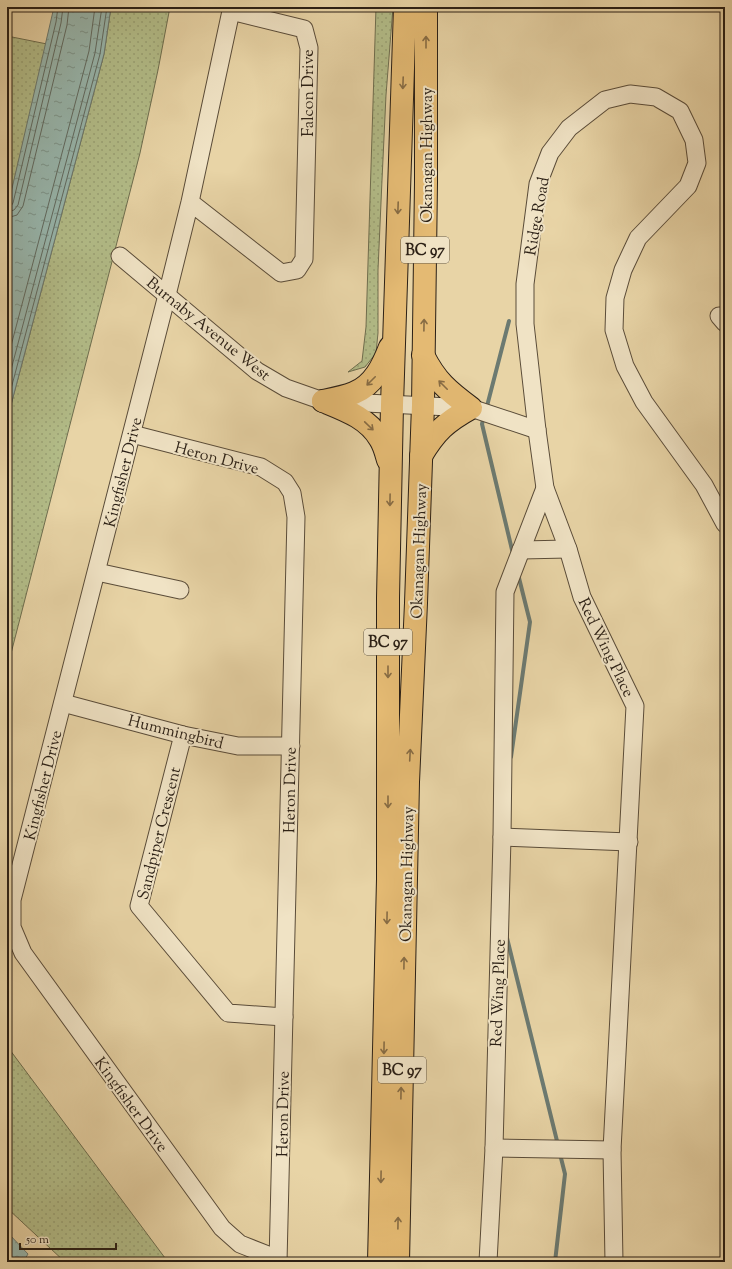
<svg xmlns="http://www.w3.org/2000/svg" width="732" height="1269" font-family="'Sorts Mill Goudy',serif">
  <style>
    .grass { fill: url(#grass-dots); stroke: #6e6e4f }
    .water { fill: url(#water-ripples); stroke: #6c7a71 }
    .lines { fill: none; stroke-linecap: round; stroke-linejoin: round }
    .shore { stroke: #616b62; stroke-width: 1 }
    .stream { stroke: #6c7a71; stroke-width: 4 }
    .minor-casing { stroke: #5a4c39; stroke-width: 19 }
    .highway-casing { stroke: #2a1f15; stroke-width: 24 }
    .minor { stroke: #f0e3c5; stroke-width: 17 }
    .highway { stroke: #e4ba73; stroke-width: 22 }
    .oneway { stroke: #876c44 }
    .labels { text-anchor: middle; stroke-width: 4; stroke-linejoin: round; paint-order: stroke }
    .shield { fill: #f0e3c5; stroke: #655a4a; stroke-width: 1 }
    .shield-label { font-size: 15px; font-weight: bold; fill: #2a1f15 }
    .street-label { font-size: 16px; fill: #2a1f15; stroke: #f0e3c5 }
  </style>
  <defs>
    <pattern id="grass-dots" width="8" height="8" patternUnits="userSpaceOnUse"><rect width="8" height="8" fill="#b3bd89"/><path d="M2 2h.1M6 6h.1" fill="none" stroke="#9aa275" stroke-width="1.8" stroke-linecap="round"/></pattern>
    <pattern id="water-ripples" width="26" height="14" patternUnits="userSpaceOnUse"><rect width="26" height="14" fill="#98b7ae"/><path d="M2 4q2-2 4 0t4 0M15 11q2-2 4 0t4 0" fill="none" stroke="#7c948c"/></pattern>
  </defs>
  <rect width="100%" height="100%" fill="#e8d4a6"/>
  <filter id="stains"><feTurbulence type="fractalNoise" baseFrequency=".005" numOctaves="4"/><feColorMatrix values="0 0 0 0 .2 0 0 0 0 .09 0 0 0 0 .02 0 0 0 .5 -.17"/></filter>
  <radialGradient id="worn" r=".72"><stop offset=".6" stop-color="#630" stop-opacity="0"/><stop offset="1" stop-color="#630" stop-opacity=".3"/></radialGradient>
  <g class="grass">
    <polygon points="111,7 170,7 158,70 140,153 7,669 7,420 104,54"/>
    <polygon points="376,7 393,7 386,95 382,180 378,270 378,333 376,353 365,367 348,372 362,361 366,327"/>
    <polygon points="7,36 47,44 7,210"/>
    <polygon points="7,1046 168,1262 65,1262 7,1208"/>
  </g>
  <g class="water">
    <polygon points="54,7 111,7 104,54 7,420 7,210"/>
    <polygon points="8,1233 28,1254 23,1262 7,1262 7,1234"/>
  </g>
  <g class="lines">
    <g class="shore">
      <polyline points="7,207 11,206 13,203 56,22 58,7"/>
      <polyline points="7,212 14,210 18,205 61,23 63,7"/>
      <polyline points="7,218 17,215 23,206 67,25 69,7"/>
      <polyline points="7,361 89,51 95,7"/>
      <polyline points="7,385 95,53 102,7"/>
      <polyline points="7,404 100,54 107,7"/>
    </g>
    <g class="stream">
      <polyline points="486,410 509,321"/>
      <polyline points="484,416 482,424 513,554"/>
      <polyline points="511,757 530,622 518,574"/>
      <polyline points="507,938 558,1145"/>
      <polyline points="555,1262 565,1174 560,1154"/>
    </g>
    <defs>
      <g id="minor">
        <polyline points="190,202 281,273 297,270 304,259 309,48 304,29 231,11 190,202 167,295 12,900 12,927 23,953 222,1228 240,1244 278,1259"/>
        <polyline points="120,256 257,371 286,388 323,401 471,408 537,430"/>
        <polyline points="719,316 725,323"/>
        <polyline points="132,434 261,467 285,482 292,493 296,517 278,1262"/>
        <polyline points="521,550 568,549"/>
        <polyline points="97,572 180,590"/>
        <polyline points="63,703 183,735 238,746 291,746"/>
        <polyline points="183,735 139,906 228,1013 284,1017"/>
        <polyline points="502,837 629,842"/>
        <polyline points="494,1148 612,1150"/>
        <polyline points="488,1262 494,1148 502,837 505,592 545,488"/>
        <polyline points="614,1262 612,1150 635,706 582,597 568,549 545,488 537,430 525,324 525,284 538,184 550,153 569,128 605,100 630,94 656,97 680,111 694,140 697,163 688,186 638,238 623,270 615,298 614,330 625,366 644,402 704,485 725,524"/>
      </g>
      <g id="highway">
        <path d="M323 401C333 399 344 397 354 393 374 385 383 365 390 347"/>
        <path d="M323 401C345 410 368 418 380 439 384 445 386 453 388 460"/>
        <path d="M421 456C436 431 446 422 471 408 448 391 436 381 423 355"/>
        <polyline points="379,1262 388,879 388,598 392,405 405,7"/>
        <polyline points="398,1262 408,782 416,603 423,405 426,182 426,7"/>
      </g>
    </defs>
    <use href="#minor" class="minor-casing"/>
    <use href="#highway" class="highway-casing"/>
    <use href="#minor" class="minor"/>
    <use href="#highway" class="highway"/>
  </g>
  <defs><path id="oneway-shaft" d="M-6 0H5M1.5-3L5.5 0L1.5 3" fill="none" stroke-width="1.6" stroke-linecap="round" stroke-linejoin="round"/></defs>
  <g class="oneway">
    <use href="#oneway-shaft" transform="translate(426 42) rotate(-90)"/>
    <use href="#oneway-shaft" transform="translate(403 83) rotate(92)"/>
    <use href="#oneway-shaft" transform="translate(398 208) rotate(92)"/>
    <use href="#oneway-shaft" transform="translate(424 325) rotate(-89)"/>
    <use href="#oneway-shaft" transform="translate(371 381) rotate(135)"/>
    <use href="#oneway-shaft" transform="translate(443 385) rotate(-135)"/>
    <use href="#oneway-shaft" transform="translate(369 426) rotate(44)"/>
    <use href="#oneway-shaft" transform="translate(390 500) rotate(91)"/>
    <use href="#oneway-shaft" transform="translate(388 672) rotate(90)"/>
    <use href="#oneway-shaft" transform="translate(410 755) rotate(-87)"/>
    <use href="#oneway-shaft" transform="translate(388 802) rotate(90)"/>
    <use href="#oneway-shaft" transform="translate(387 918) rotate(91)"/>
    <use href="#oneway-shaft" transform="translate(404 963) rotate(-89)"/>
    <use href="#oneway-shaft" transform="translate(384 1048) rotate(91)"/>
    <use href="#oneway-shaft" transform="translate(401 1093) rotate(-89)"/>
    <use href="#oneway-shaft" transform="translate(381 1177) rotate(91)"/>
    <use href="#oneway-shaft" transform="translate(398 1223) rotate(-89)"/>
  </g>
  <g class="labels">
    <g class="shield">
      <rect x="401" y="237" width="48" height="26" rx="3"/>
      <rect x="364" y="629" width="48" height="26" rx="3"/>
      <rect x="378" y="1057" width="48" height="26" rx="3"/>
    </g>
    <g class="shield-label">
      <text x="425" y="255">BC 97</text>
      <text x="388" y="647">BC 97</text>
      <text x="402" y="1075">BC 97</text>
    </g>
    <g class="street-label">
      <text transform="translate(307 93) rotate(-90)" y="6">Falcon Drive</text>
      <text transform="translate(426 155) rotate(-90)" y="6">Okanagan Highway</text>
      <text transform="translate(536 216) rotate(-80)" y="6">Ridge Road</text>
      <text transform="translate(209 328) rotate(39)" y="6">Burnaby Avenue West</text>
      <text transform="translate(217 457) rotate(15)" y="6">Heron Drive</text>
      <text transform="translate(122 472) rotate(-76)" y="6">Kingfisher Drive</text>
      <text transform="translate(418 551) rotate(-88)" y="6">Okanagan Highway</text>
      <text transform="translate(607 647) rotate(64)" y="6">Red Wing Place</text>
      <text transform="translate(176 731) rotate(14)" y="6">Hummingbird</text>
      <text transform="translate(42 785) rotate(-76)" y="6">Kingfisher Drive</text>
      <text transform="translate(289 790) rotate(-89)" y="6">Heron Drive</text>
      <text transform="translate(158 833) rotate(-76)" y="6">Sandpiper Crescent</text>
      <text transform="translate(406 874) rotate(-89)" y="6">Okanagan Highway</text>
      <text transform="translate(497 993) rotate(-88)" y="6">Red Wing Place</text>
      <text transform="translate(132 1104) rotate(54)" y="6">Kingfisher Drive</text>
      <text transform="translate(282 1114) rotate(-89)" y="6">Heron Drive</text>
    </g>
  </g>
  <rect width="732" height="1269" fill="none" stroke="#e8d4a6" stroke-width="24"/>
  <rect x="8" y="8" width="716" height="1253" fill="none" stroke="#2a1f15" stroke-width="2"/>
  <rect x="12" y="12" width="708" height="1245" fill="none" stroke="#2a1f15"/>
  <path d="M20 1243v6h96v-6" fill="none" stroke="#2a1f15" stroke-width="2"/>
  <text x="26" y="1243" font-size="12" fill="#2a1f15" stroke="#f0e3c5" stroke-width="3" paint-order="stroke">50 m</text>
  <rect width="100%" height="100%" filter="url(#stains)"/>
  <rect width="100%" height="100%" fill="url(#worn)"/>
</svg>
